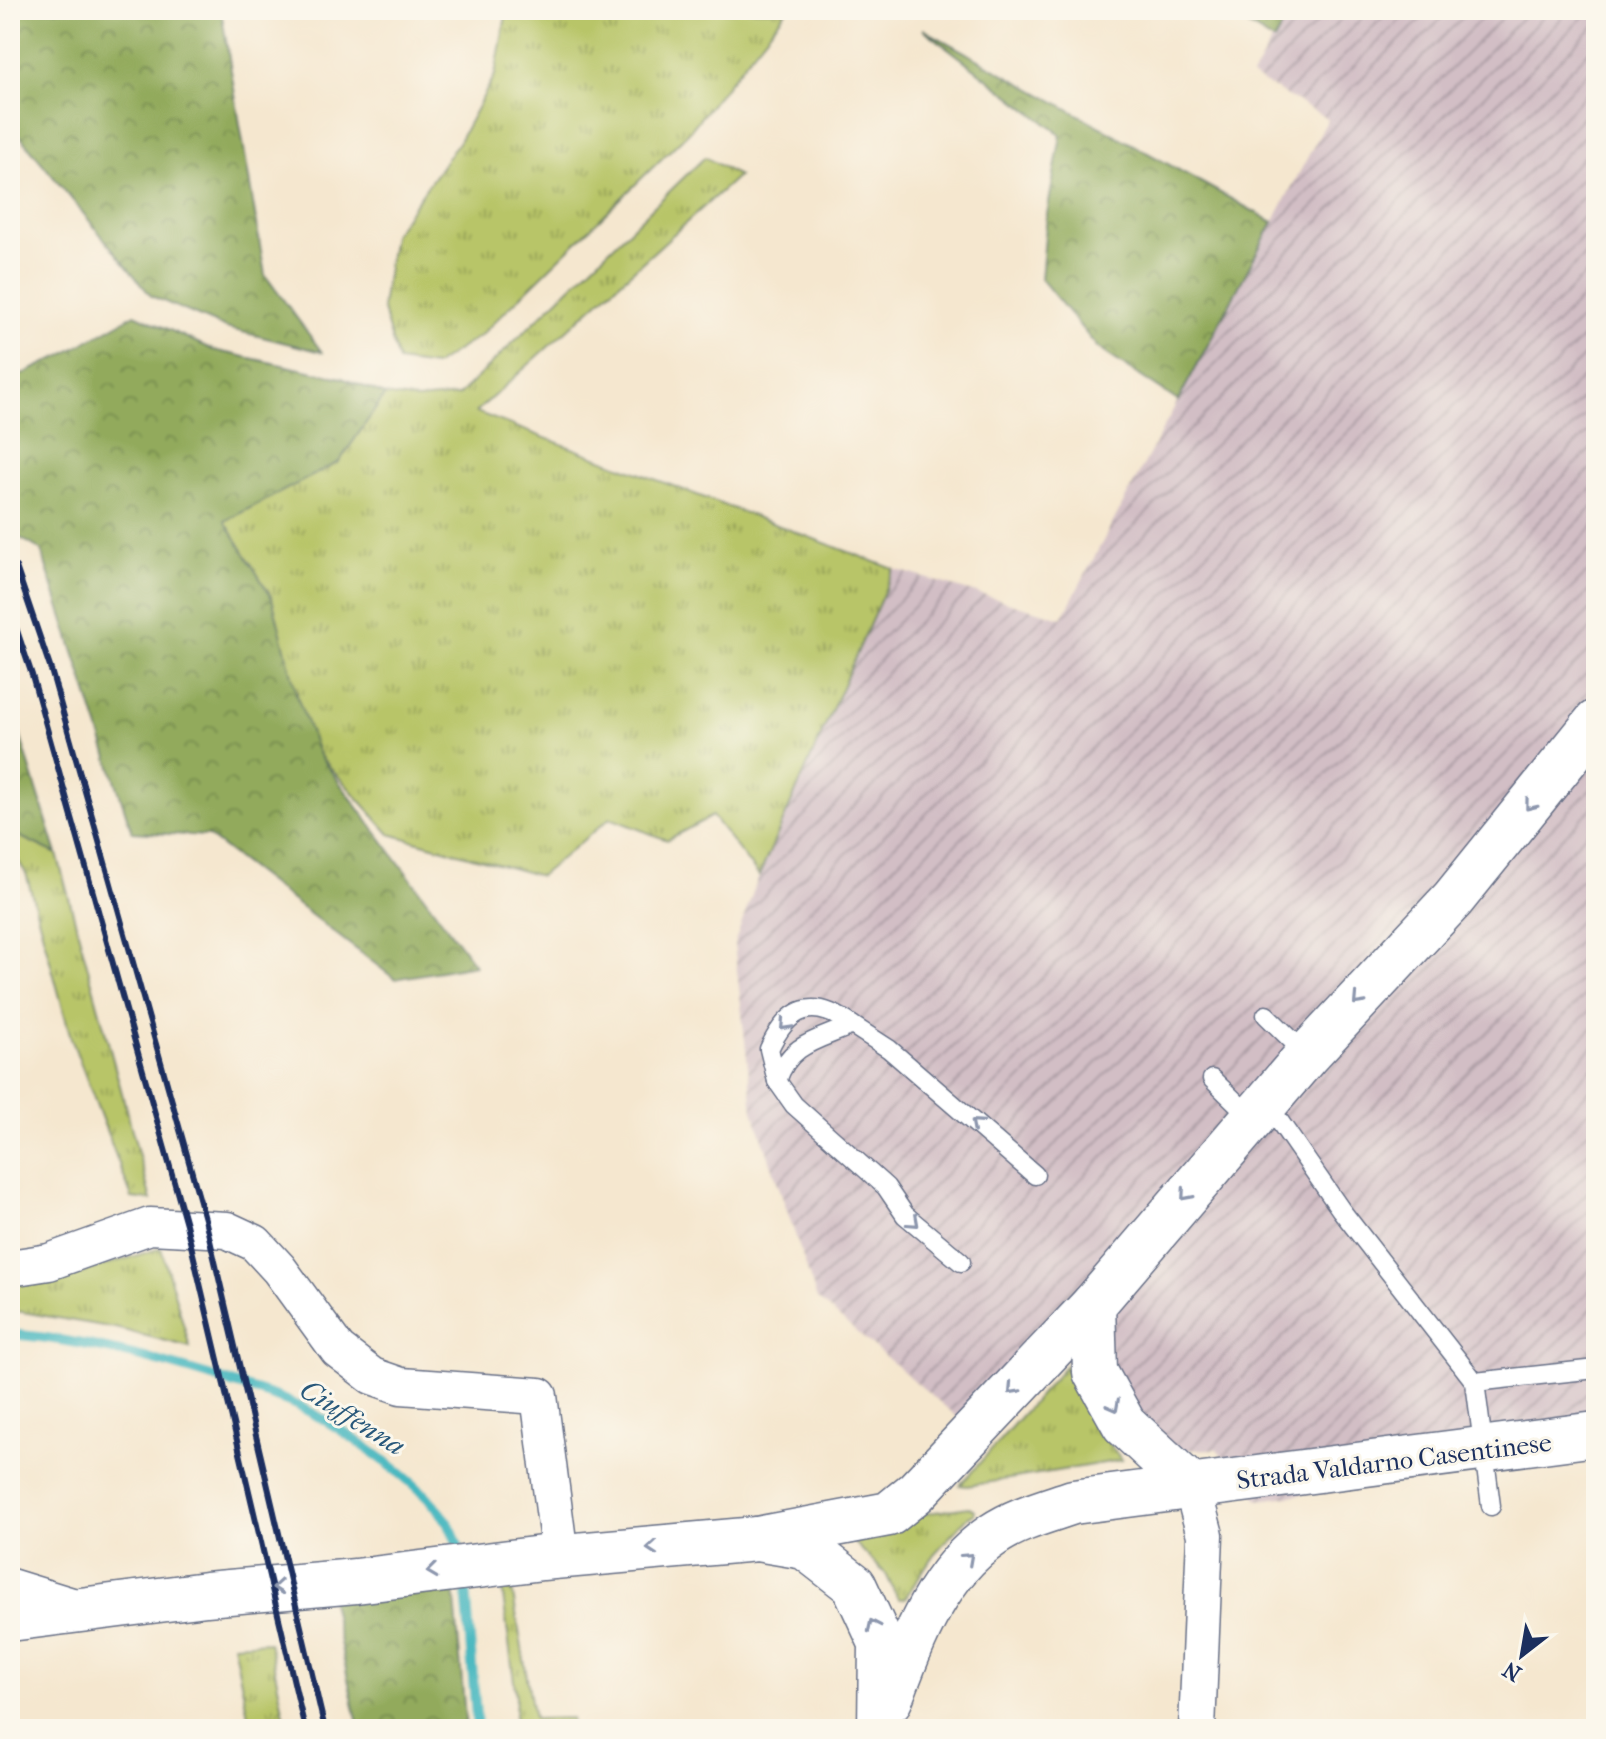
<svg xmlns="http://www.w3.org/2000/svg" width="1606" height="1739" font-family="'IM FELL French Canon',serif">
  <style>
    .industrial { fill: url(#industrial-furrows) }
    .grass { fill: url(#grass-tufts); stroke: #6a7a62; stroke-width: 2 }
    .forest { fill: url(#forest-crowns); stroke: #566c5d; stroke-width: 2 }
    .lines { fill: none; stroke-linecap: round; stroke-linejoin: round }
    .stream { stroke: #47b7bf; stroke-width: 10 }
    .service-casing { stroke: #676f86; stroke-width: 21 }
    .minor-casing { stroke: #676f86; stroke-width: 39 }
    .primary-casing { stroke: #676f86; stroke-width: 47 }
    .service { stroke: #fff; stroke-width: 18 }
    .minor { stroke: #fff; stroke-width: 36 }
    .primary { stroke: #fff; stroke-width: 44 }
    .rail { stroke: #1b2f5e; stroke-width: 6 }
    .oneway { stroke: #8d97ae }
    .labels { text-anchor: middle; stroke-width: 6; stroke-linejoin: round; paint-order: stroke }
    .street-label { font-size: 26px; fill: #1b2f5e; stroke: #fbf7ec }
    .water-label { font-size: 28px; font-style: italic; fill: #28587b; stroke: #fbf7ec }
  </style>
  <defs>
    <pattern id="industrial-furrows" width="10" height="10" patternUnits="userSpaceOnUse" patternTransform="scale(2)"><rect width="10" height="10" fill="#d2bec5"/><path d="M-1 1l2-2M0 10L10 0M9 11l2-2" fill="none" stroke="#aa9ba3"/></pattern>
    <pattern id="grass-tufts" width="24" height="20" patternUnits="userSpaceOnUse" patternTransform="scale(2)"><rect width="24" height="20" fill="#b8c567"/><path d="M3 7l-1-3M5 7V3M7 7l1-3M15 17l-1-3M17 17v-4M19 17l1-3" fill="none" stroke="#95a058"/></pattern>
    <pattern id="forest-crowns" width="20" height="18" patternUnits="userSpaceOnUse" patternTransform="scale(2)"><rect width="20" height="18" fill="#92aa5c"/><path d="M2 6a3 3 0 1 1 6 0M12 15a3 3 0 1 1 6 0" fill="none" stroke="#768b4f"/></pattern>
  </defs>
  <rect width="100%" height="100%" fill="#fbf7ec"/>
  <filter id="ink" filterUnits="userSpaceOnUse"><feTurbulence type="fractalNoise" baseFrequency=".0125" numOctaves="2"/><feDisplacementMap in="SourceGraphic" scale="16" xChannelSelector="R" yChannelSelector="G"/><feConvolveMatrix kernelMatrix="1 2 1 2 8 2 1 2 1" color-interpolation-filters="sRGB"/></filter>
  <filter id="wash" filterUnits="userSpaceOnUse"><feTurbulence type="fractalNoise" baseFrequency=".006" numOctaves="4" result="noise"/><feDisplacementMap in="SourceGraphic" scale="32" xChannelSelector="R" yChannelSelector="G"/><feGaussianBlur stdDeviation="1.8" result="paint"/><feColorMatrix in="noise" values="0 0 0 0 0 0 0 0 0 0 0 0 0 0 0 0 0 1.4 0 .05"/><feComposite in="paint" operator="in"/></filter>
  <g filter="url(#wash)">
    <rect width="100%" height="100%" fill="#f5e7cf"/>
    <polygon class="industrial" points="1290,10 1596,10 1596,1455 1259,1500 1217,1449 1183,1450 1147,1432 1105,1366 1108,1322 1077,1288 961,1420 817,1299 753,1110 734,944 759,876 894,569 1062,618 1328,119 1252,76"/>
    <g class="grass">
      <polygon points="507,10 787,10 689,132 481,335 434,366 398,361 382,307 393,235 459,141 495,75"/>
      <polygon points="705,157 738,176 476,412 894,569 759,876 712,816 667,840 610,818 540,876 390,834 319,755 224,521 339,462 385,395 417,400 458,396"/>
      <polygon points="10,832 57,854 151,1200 132,1198 71,1038 26,873 10,849"/>
      <polygon points="161,1248 190,1347 115,1328 10,1310 10,1283 60,1279"/>
      <path d="M1066 1365C1080 1407 1094 1427 1122 1460L967 1486 960 1485Z"/>
      <polygon points="969,1507 975,1510 974,1514 967,1518 934,1554 905,1598 898,1599 886,1574 852,1540 894,1518"/>
      <polygon points="510,1577 534,1719 571,1718 573,1729 514,1729 516,1697 501,1580"/>
      <polygon points="269,1642 287,1729 251,1729 233,1644"/>
    </g>
    <g class="forest">
      <polygon points="10,10 221,10 265,275 322,352 226,328 151,296 10,124"/>
      <polygon points="1241,10 1290,10 1274,41 1238,19"/>
      <polygon points="923,29 1273,222 1178,401 1098,348 1041,279 1047,214 1061,135"/>
      <polygon points="135,314 213,350 342,378 385,395 339,462 225,521 272,598 298,699 319,755 475,965 395,979 208,836 132,832 41,550 17,536 10,537 10,380 61,356"/>
      <polygon points="10,703 57,854 10,832"/>
      <polygon points="454,1587 466,1729 359,1729 330,1597"/>
    </g>
    <g class="lines">
      <g class="stream">
        <path d="M10 1334C83 1340 155 1359 225 1381 246 1388 268 1393 289 1402 331 1419 413 1477 441 1513 452 1526 457 1540 461 1557"/>
        <polyline points="465,1576 477,1729"/>
      </g>
    </g>
  </g>
  <g filter="url(#ink)">
    <g class="lines">
      <defs>
        <g id="service">
          <polyline points="1266,1015 1307,1055"/>
          <path d="M852 1025C813 997 789 1006 769 1049L777 1081 794 1105 886 1187 905 1215 961 1262"/>
          <polyline points="1212,1079 1252,1118"/>
          <path d="M777 1081C789 1043 819 1040 852 1025L889 1049 1035 1175"/>
          <polyline points="1266,1102 1341,1210 1475,1382 1491,1506"/>
          <polyline points="1475,1382 1596,1369"/>
        </g>
        <g id="minor">
          <polyline points="10,1268 49,1262 150,1226 227,1230 255,1243 279,1269 338,1350 372,1376 401,1386 539,1396 560,1556"/>
          <polyline points="1192,1487 1205,1535 1197,1729"/>
          <polyline points="10,1587 78,1608"/>
        </g>
        <g id="primary">
          <polyline points="1093,1305 1095,1372 1124,1424 1192,1487"/>
          <polyline points="757,1539 889,1514 916,1492 1093,1305 1307,1055 1453,899 1596,722"/>
          <polyline points="10,1619 206,1594 356,1581 542,1558 757,1539 805,1547 854,1585 881,1643 880,1729"/>
          <path d="M890 1700C913 1639 937 1573 993 1535 1016 1519 1047 1511 1073 1502L1596 1434"/>
        </g>
      </defs>
      <use href="#service" class="service-casing"/>
      <use href="#minor" class="minor-casing"/>
      <use href="#primary" class="primary-casing"/>
      <use href="#service" class="service"/>
      <use href="#minor" class="minor"/>
      <use href="#primary" class="primary"/>
      <g class="rail">
        <polyline points="16,567 51,670 205,1219 325,1729"/>
        <polyline points="10,610 32,675 186,1224 305,1729"/>
      </g>
    </g>
    <defs><path id="oneway-chevron" d="M-2-3.5L2.5 0L-2 3.5" fill="none" stroke-width="1.6" stroke-linecap="round" stroke-linejoin="round" transform="scale(2)"/></defs>
    <g class="oneway">
      <use href="#oneway-chevron" transform="translate(1530 805) rotate(129)"/>
      <use href="#oneway-chevron" transform="translate(1358 1000) rotate(133)"/>
      <use href="#oneway-chevron" transform="translate(785 1025) rotate(133)"/>
      <use href="#oneway-chevron" transform="translate(976 1124) rotate(-139)"/>
      <use href="#oneway-chevron" transform="translate(1186 1195) rotate(131)"/>
      <use href="#oneway-chevron" transform="translate(914 1222) rotate(42)"/>
      <use href="#oneway-chevron" transform="translate(1013 1389) rotate(133)"/>
      <use href="#oneway-chevron" transform="translate(1114 1406) rotate(62)"/>
      <use href="#oneway-chevron" transform="translate(652 1548) rotate(175)"/>
      <use href="#oneway-chevron" transform="translate(968 1558) rotate(-42)"/>
      <use href="#oneway-chevron" transform="translate(432 1571) rotate(173)"/>
      <use href="#oneway-chevron" transform="translate(278 1587) rotate(175)"/>
      <use href="#oneway-chevron" transform="translate(873 1625) rotate(-115)"/>
    </g>
  </g>
  <g class="labels">
    <g class="street-label">
      <text transform="translate(1394 1461) rotate(-7)" y="9">Strada Valdarno Casentinese</text>
    </g>
    <g class="water-label">
      <text transform="translate(353 1417) rotate(32)" y="10">Ciuffenna</text>
    </g>
  </g>
  <rect width="1606" height="1739" fill="none" stroke="#fbf7ec" stroke-width="40"/>
  <g transform="translate(1522 1655) rotate(211)" stroke="#fbf7ec" stroke-width="6" paint-order="stroke">
  <path d="M0-6L14 30L0 20L-14 30Z" fill="#1b2f5e"/>
  <text y="-12" font-size="22" font-weight="bold" text-anchor="middle" fill="#1b2f5e">N</text>
  </g>
</svg>
